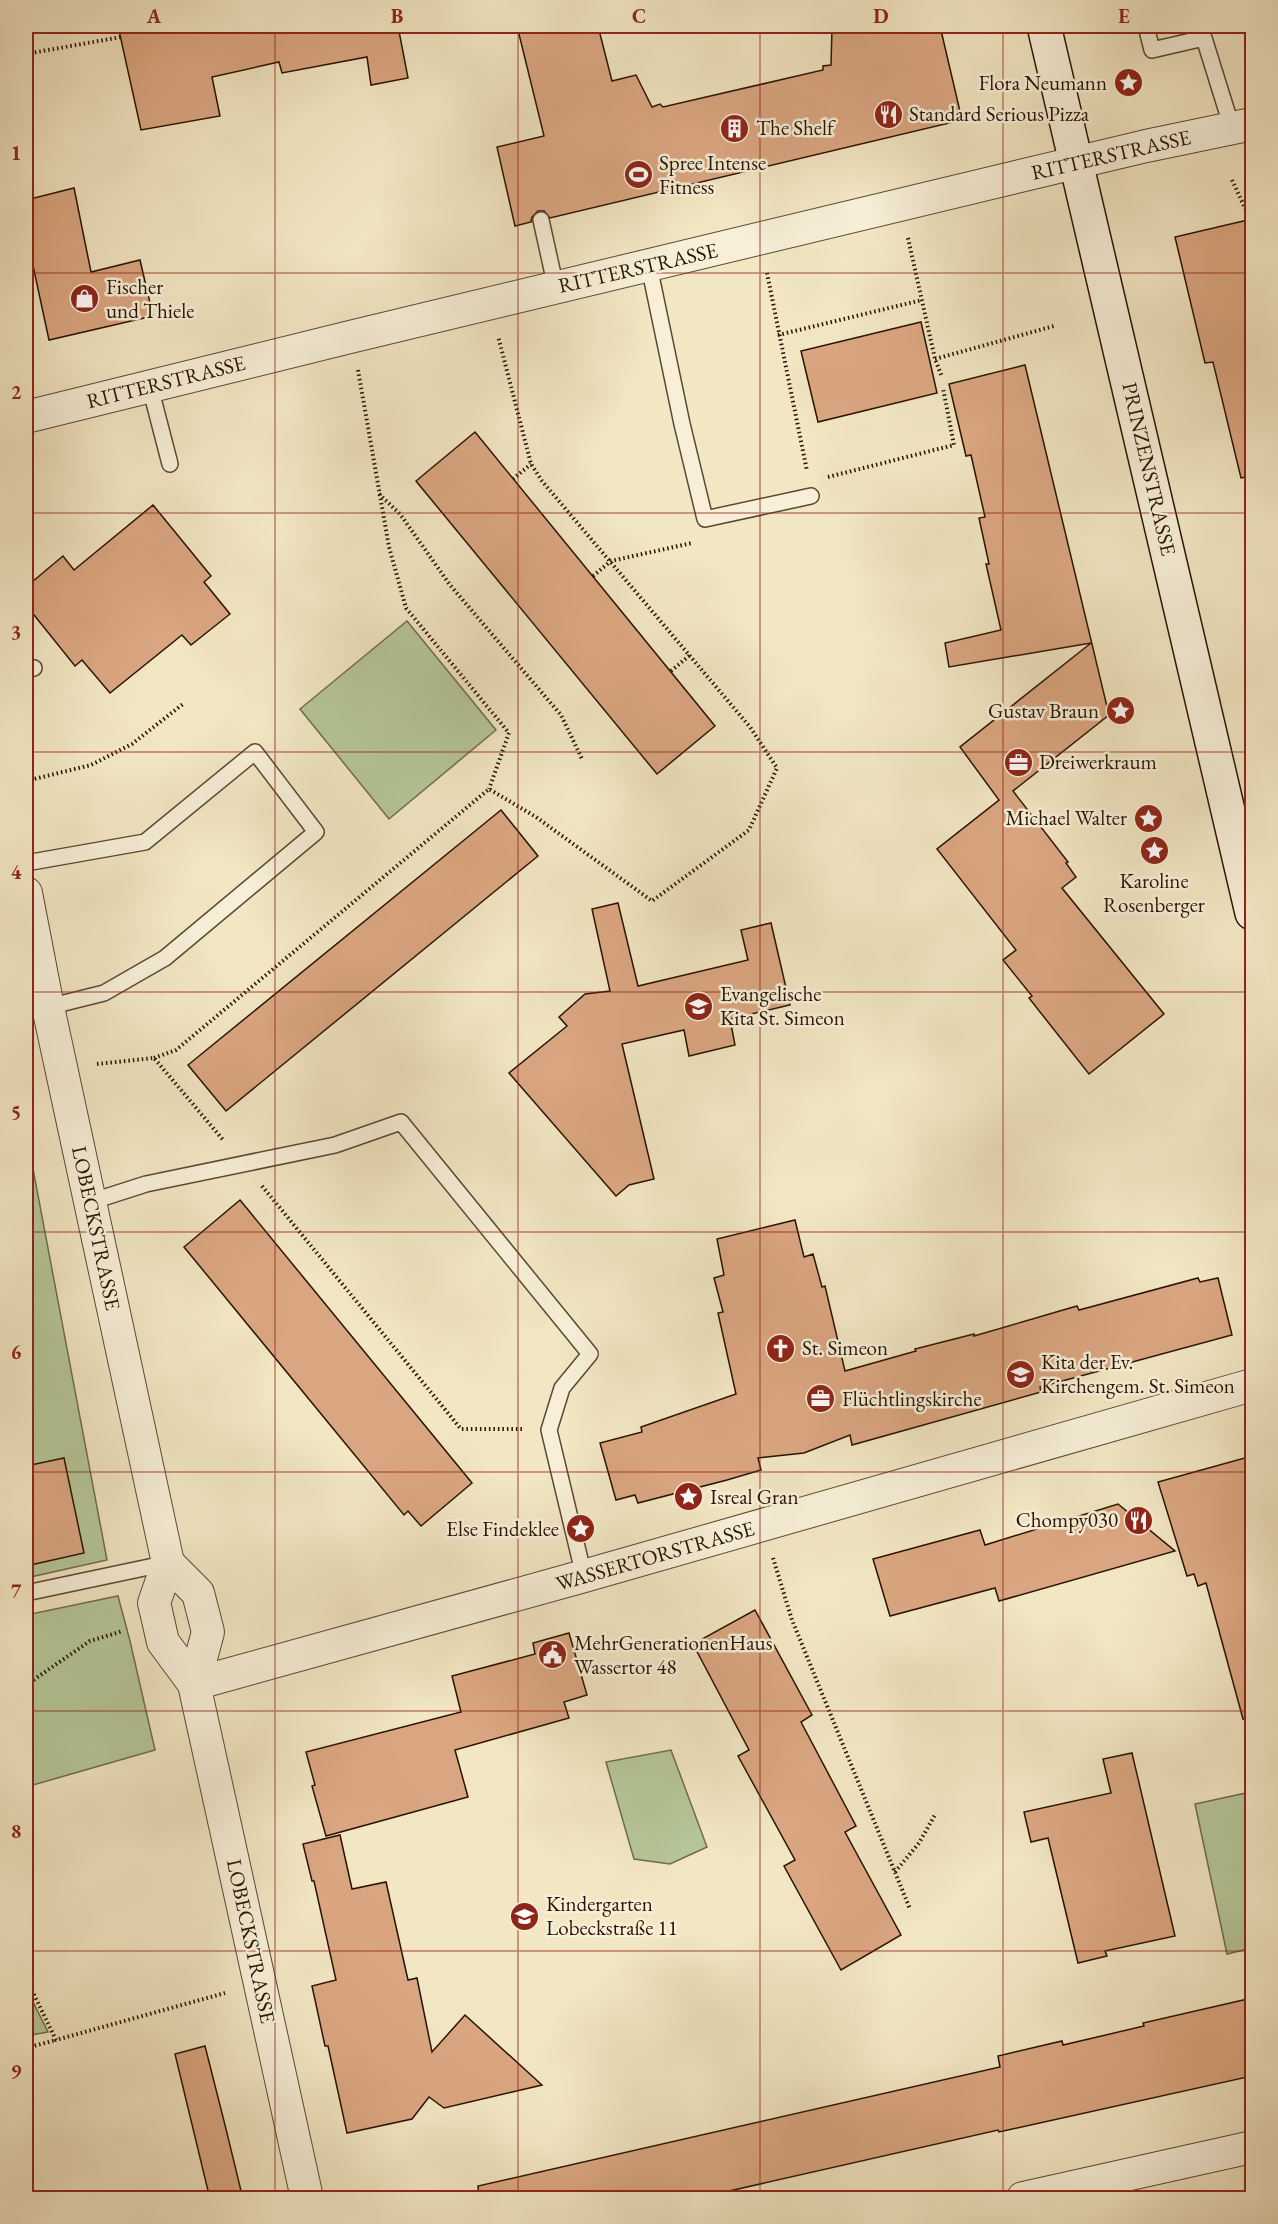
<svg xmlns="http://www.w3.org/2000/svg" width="1278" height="2224" font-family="'EB Garamond',serif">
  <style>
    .green { fill: #b5c698; stroke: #6e6c4d; stroke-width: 1.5 }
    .building { fill: #daa681; stroke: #281302; stroke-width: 1.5 }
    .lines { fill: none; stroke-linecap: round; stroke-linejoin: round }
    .lane-casing { stroke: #5a4832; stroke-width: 18 }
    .street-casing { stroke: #5a4832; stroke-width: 34 }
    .secondary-casing { stroke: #281302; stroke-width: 36 }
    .path { stroke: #281302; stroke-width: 4; stroke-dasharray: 1.5 3; stroke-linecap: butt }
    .lane { stroke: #f7efd8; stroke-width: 15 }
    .street { stroke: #f7efd8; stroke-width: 32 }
    .secondary { stroke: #f7efd8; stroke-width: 33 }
    .grid { fill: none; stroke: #8f2418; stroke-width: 1.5; stroke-opacity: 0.55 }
    .labels { text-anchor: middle; stroke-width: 5; stroke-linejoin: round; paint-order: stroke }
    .poi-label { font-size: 21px; fill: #281302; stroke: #f7efd8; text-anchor: start }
    .street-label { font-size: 21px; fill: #281302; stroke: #f7efd8 }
    .neatline { fill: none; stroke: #8f2418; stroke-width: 2 }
    .grid-label { font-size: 20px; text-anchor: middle; font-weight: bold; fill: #8f2418 }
  </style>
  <rect width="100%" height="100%" fill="#f2e6c3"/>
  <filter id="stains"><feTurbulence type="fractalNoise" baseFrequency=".00333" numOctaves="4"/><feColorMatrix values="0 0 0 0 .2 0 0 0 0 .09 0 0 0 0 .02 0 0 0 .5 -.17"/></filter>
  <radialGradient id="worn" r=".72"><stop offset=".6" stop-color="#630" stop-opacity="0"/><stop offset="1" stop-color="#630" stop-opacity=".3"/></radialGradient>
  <g class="green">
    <polygon points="407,621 496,730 389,819 300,709"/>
    <polygon points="26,1132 107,1560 26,1578"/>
    <polygon points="118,1596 130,1641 155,1750 26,1787 26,1615"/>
    <polygon points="671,1750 707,1847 670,1864 634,1859 606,1762"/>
    <polygon points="1246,1793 1252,1823 1252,1948 1227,1954 1195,1804"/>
    <polygon points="26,1988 48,2032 26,2036"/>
  </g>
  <g class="building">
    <polygon points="118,26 398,26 408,78 371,85 367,57 282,73 279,62 212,77 220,116 141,130"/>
    <polygon points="517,26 598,26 612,81 636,75 652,107 660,104 663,107 823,70 823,66 831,65 832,28 851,26 940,26 962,120 550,218 544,211 538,211 532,217 531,222 515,226 497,147 544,136"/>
    <polygon points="74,188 91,272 140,260 153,316 49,340 26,233 26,200"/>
    <polygon points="1252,219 1252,476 1241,478 1213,362 1205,363 1175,237"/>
    <polygon points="921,322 937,393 818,422 801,351"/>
    <polygon points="1025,365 1109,715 1013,791 1068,862 1066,863 1076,877 1062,888 1164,1014 1089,1074 1029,998 1032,996 1003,960 1016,950 937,849 999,800 960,747 1091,643 949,667 945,643 1001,630 986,564 989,564 979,518 985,517 971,455 966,456 949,384"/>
    <polygon points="475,432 715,726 657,774 416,481"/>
    <polygon points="153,505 211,576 204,582 230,614 191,645 182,635 110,693 82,660 75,666 26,605 26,587 63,556 74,570"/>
    <polygon points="501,810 538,856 226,1111 188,1065"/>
    <polygon points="618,903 638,986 748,960 741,930 771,923 790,1005 730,1019 735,1045 689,1056 684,1030 622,1044 654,1179 629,1185 616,1196 509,1073 567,1026 559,1017 585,994 610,991 592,909"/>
    <polygon points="240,1200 472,1483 421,1526 408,1511 404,1515 184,1247"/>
    <polygon points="795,1220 804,1257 813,1254 822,1287 825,1286 845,1371 916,1351 915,1349 974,1334 974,1336 1077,1306 1079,1310 1198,1278 1200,1282 1218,1278 1232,1335 1040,1387 1041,1392 852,1445 850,1435 804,1453 758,1458 761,1470 727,1480 638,1503 635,1495 616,1500 600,1443 642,1432 641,1427 736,1394 718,1313 723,1312 714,1278 724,1275 717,1239"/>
    <polygon points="1252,1456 1252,1717 1243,1719 1206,1583 1198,1586 1194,1574 1187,1576 1158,1482"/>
    <polygon points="64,1458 84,1553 26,1566 26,1466"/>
    <polygon points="1118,1504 1175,1551 999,1601 995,1588 890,1616 873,1559 980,1530 985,1545"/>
    <polygon points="755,1610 812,1715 801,1722 856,1826 845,1832 901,1935 841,1970 784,1866 795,1860 738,1756 749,1750 693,1644"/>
    <polygon points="569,1633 587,1695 564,1702 569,1718 455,1750 468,1797 326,1836 312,1786 315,1785 306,1752 461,1712 452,1676 535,1654 533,1643"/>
    <polygon points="1132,1753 1175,1936 1105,1951 1107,1956 1078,1963 1048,1838 1031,1842 1024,1812 1111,1793 1103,1759"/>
    <polygon points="340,1835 352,1889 386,1882 408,1980 417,1978 432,2052 465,2015 542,2085 444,2108 429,2097 412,2119 347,2133 328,2046 325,2046 312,1986 336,1980 314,1881 312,1881 303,1844"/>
    <polygon points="1252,1998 1252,2076 999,2132 998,2130 694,2199 479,2199 478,2186 1000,2067 998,2056 1062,2041 1063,2045 1144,2026 1143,2023"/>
    <polygon points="205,2046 226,2129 243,2199 210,2199 175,2054"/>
  </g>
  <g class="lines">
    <defs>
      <g id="lane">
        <polyline points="1146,26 1152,50 1204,38 1232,128"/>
        <polyline points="541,220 556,288"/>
        <polyline points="649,266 682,424 705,519 811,496"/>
        <polyline points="150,387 170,464"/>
        <polyline points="26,670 34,668"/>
        <polyline points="26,863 145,842 255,752 316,832 165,958 104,993 48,1007"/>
        <polyline points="90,1202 146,1184 335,1145 401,1122 590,1354 562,1388 549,1430 584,1576"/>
        <polyline points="26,1593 168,1563"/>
      </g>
      <g id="street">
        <polyline points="26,417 350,337 1016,177 1146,146 1252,124"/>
        <polyline points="26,893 48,1007 168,1563 154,1603 156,1611 163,1642 194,1684 307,2198"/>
        <polyline points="168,1563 198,1593 208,1632 194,1684"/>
        <polyline points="194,1684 584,1576 1252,1385"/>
        <polyline points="1023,2198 1252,2147"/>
      </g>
      <polyline id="secondary" points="1044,26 1252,913"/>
    </defs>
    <use href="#lane" class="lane-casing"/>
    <use href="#street" class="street-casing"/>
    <use href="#secondary" class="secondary-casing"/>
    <g class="path">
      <polyline points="26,54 121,37"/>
      <polyline points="1232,180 1250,219"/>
      <polyline points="908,238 935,359 942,377"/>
      <polyline points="767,273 807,471"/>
      <polyline points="778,335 922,300"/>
      <polyline points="935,359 1054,326"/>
      <polyline points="358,370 389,547 406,608 509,733 489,789"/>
      <polyline points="828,477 954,445 943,388"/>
      <polyline points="513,479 531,464"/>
      <polyline points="379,494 400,514 450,585 561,715 582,759"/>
      <polyline points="593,576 611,561 692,543"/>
      <polyline points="671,671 690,655"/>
      <polyline points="26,781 91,765 132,744 183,704"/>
      <polyline points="154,1058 176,1050 489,789 536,817 652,901 749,830 777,768 750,727 542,481 531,464 498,336"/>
      <polyline points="97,1064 154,1058 224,1141"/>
      <polyline points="262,1186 461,1429 524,1429"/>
      <polyline points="773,1558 792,1620 910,1909"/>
      <polyline points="26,1685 90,1641 123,1631"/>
      <polyline points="895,1872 919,1843 936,1813"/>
      <polyline points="26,1978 56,2040 225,1993"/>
      <polyline points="26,2048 56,2040"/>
      <polyline points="26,2058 32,2077"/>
    </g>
    <use href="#lane" class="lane"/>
    <use href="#street" class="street"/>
    <use href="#secondary" class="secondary"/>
  </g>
  <path class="grid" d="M275 26V2198M518 26V2198M760 26V2198M1003 26V2198M26 273H1252M26 513H1252M26 752H1252M26 992H1252M26 1232H1252M26 1472H1252M26 1711H1252M26 1951H1252"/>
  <defs>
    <symbol id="sight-disc" viewBox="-11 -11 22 22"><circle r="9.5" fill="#8f2418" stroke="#f7efd8"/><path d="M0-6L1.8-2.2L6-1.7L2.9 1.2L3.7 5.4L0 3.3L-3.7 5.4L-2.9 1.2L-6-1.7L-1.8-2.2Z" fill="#fff"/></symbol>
    <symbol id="restaurant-disc" viewBox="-11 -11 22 22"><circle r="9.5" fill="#8f2418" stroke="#f7efd8"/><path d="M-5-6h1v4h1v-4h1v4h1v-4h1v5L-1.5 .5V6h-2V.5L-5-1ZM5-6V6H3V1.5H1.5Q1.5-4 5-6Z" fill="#fff"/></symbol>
    <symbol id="building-disc" viewBox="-11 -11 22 22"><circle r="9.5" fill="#8f2418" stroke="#f7efd8"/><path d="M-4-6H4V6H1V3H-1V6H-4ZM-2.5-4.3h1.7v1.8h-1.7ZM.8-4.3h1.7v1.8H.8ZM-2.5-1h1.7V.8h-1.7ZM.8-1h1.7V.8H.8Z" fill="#fff"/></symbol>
    <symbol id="stadium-disc" viewBox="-11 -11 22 22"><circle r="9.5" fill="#8f2418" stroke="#f7efd8"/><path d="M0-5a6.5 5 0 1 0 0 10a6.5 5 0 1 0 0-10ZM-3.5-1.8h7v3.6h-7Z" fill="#fff"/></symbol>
    <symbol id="shop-disc" viewBox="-11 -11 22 22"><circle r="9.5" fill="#8f2418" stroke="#f7efd8"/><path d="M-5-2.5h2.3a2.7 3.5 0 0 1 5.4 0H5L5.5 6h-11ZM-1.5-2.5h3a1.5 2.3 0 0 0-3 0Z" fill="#fff"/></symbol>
    <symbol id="office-disc" viewBox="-11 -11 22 22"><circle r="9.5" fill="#8f2418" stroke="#f7efd8"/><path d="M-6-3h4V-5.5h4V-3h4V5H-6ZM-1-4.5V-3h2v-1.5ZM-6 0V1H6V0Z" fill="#fff"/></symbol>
    <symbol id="school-disc" viewBox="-11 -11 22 22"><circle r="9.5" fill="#8f2418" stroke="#f7efd8"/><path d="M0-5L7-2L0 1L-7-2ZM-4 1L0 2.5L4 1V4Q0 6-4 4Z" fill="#fff"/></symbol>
    <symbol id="church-disc" viewBox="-11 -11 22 22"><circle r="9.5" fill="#8f2418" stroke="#f7efd8"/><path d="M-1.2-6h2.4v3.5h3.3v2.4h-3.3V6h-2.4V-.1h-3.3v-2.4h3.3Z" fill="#fff"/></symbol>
    <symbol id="civic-disc" viewBox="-11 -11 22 22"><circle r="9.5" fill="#8f2418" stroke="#f7efd8"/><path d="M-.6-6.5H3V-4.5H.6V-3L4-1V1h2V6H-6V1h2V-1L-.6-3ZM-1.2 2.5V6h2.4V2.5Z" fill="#fff"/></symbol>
  </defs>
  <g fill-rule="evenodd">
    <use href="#sight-disc" x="1112" y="66" width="33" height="33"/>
    <use href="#restaurant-disc" x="872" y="98" width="33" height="33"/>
    <use href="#building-disc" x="718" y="112" width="33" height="33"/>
    <use href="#stadium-disc" x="622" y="158" width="33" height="33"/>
    <use href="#shop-disc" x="68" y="282" width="33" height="33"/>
    <use href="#sight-disc" x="1104" y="694" width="33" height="33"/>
    <use href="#office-disc" x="1002" y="746" width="33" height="33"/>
    <use href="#sight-disc" x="1132" y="802" width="33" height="33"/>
    <use href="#sight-disc" x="1138" y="834" width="33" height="33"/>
    <use href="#school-disc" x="682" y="990" width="33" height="33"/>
    <use href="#church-disc" x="764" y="1332" width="33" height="33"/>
    <use href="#school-disc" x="1004" y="1358" width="33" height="33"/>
    <use href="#office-disc" x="804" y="1382" width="33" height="33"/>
    <use href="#sight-disc" x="672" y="1480" width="33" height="33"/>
    <use href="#restaurant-disc" x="1122" y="1504" width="33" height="33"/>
    <use href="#sight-disc" x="564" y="1512" width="33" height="33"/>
    <use href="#civic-disc" x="536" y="1638" width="33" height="33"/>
    <use href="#school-disc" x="508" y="1900" width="33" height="33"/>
  </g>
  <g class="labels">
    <g class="poi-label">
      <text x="1107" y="90" text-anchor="end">Flora Neumann</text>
      <text x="909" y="121">Standard Serious Pizza</text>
      <text x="756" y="135">The Shelf</text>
      <text x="659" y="170">Spree Intense<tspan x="659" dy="24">Fitness</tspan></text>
      <text x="106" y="294">Fischer<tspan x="106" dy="24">und Thiele</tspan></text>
      <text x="1099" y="718" text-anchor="end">Gustav Braun</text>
      <text x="1039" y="769">Dreiwerkraum</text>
      <text x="1127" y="825" text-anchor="end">Michael Walter</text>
      <text x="1154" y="888" text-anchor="middle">Karoline<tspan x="1154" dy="24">Rosenberger</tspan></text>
      <text x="720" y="1001">Evangelische<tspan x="720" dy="24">Kita St. Simeon</tspan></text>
      <text x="802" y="1355">St. Simeon</text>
      <text x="1041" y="1369">Kita der Ev.<tspan x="1041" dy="24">Kirchengem. St. Simeon</tspan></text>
      <text x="842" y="1406">Flüchtlingskirche</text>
      <text x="710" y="1504">Isreal Gran</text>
      <text x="1118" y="1527" text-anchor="end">Chompy030</text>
      <text x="559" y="1536" text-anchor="end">Else Findeklee</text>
      <text x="574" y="1650">MehrGenerationenHaus<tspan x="574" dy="24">Wassertor 48</tspan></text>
      <text x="546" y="1911">Kindergarten<tspan x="546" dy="24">Lobeckstraße 11</tspan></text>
    </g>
    <g class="street-label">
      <text transform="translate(1111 155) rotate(-13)" y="7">RITTERSTRASSE</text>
      <text transform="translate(638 268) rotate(-13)" y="7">RITTERSTRASSE</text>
      <text transform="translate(166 382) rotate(-14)" y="7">RITTERSTRASSE</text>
      <text transform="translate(1149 469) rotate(77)" y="7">PRINZENSTRASSE</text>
      <text transform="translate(96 1228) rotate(78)" y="7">LOBECKSTRASSE</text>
      <text transform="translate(655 1556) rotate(-16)" y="7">WASSERTORSTRASSE</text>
      <text transform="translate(251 1941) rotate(78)" y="7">LOBECKSTRASSE</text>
    </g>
  </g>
  <rect width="1278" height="2224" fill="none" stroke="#f2e6c3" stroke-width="66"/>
  <rect x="33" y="33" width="1212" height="2158" class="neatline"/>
  <g class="grid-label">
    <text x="154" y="23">A</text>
    <text x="397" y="23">B</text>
    <text x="639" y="23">C</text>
    <text x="881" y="23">D</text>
    <text x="1124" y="23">E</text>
    <text x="16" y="160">1</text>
    <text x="16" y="399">2</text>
    <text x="16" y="639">3</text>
    <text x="16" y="879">4</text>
    <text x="16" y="1119">5</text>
    <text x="16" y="1359">6</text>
    <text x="16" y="1598">7</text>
    <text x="16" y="1838">8</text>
    <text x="16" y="2078">9</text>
  </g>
  <rect width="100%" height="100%" filter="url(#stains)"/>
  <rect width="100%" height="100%" fill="url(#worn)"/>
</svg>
